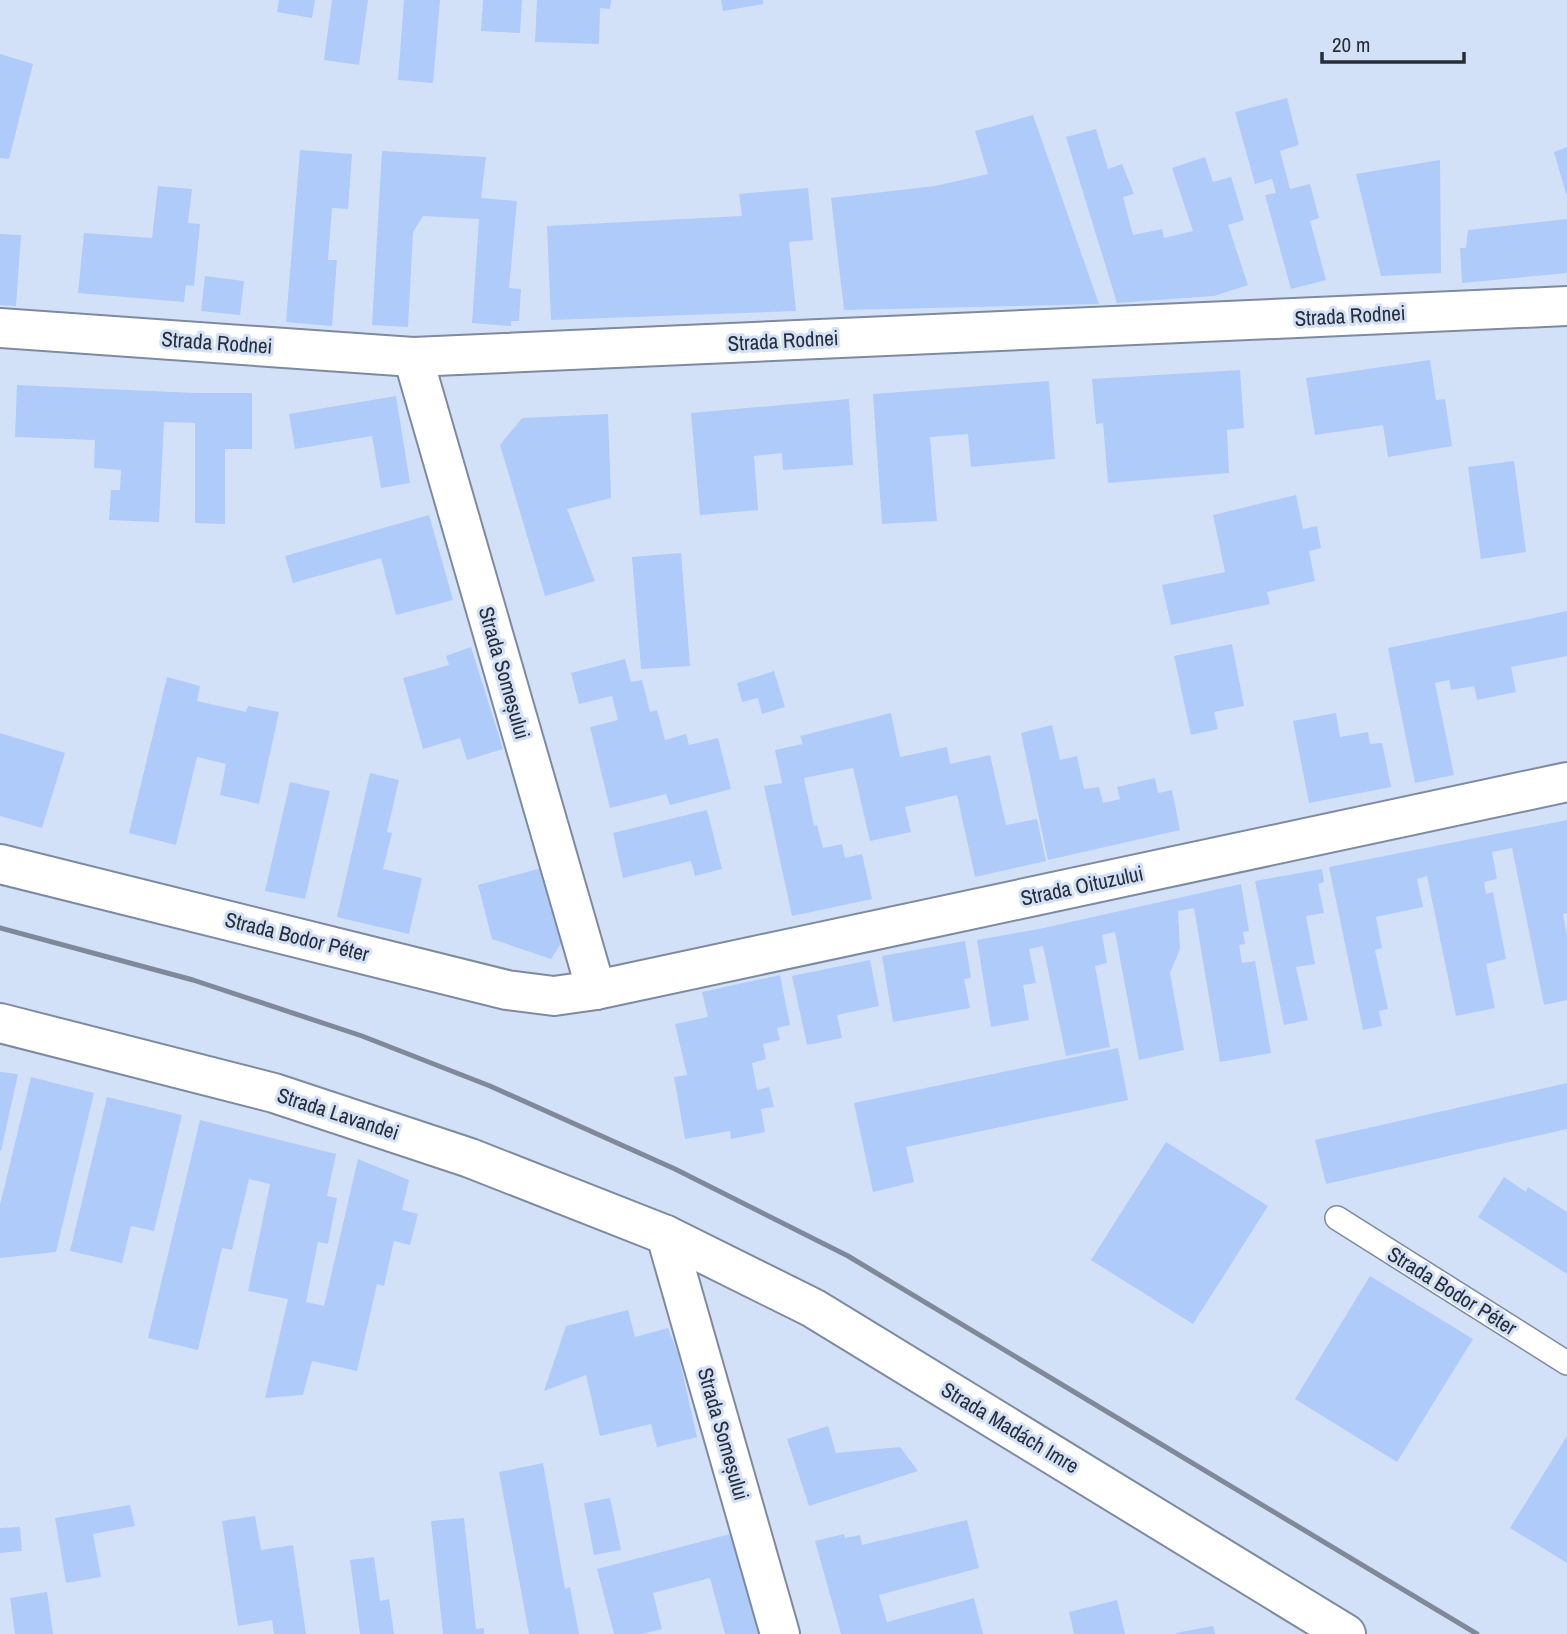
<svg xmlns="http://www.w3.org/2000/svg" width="1567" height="1634" font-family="'Archivo Narrow',sans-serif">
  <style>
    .building { fill: #afcbf9 }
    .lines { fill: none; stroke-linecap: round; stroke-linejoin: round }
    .lane-casing { stroke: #7d8a9f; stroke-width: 26 }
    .street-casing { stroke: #7d8a9f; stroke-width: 42 }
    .secondary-casing { stroke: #7d8a9f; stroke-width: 42 }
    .lane { stroke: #fff; stroke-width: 23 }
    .street { stroke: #fff; stroke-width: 38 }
    .secondary { stroke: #fff; stroke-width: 38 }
    .rail { stroke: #80899a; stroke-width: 5 }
    .labels { text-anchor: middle; stroke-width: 6; stroke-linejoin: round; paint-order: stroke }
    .street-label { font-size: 21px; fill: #282d36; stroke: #d3e1f8 }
  </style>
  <rect width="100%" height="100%" fill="#d3e1f8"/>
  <g class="building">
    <polygon points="279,0 315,0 312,18 277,12"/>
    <polygon points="332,0 368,0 359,65 324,60"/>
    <polygon points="404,0 440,0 433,83 398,80"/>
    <polygon points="483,0 522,0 520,33 481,31"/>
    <polygon points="537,0 611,0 610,9 600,8 599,44 535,42"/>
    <polygon points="721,0 763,0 763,4 723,11"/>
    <polygon points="0,54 33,64 9,159 0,158"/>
    <polygon points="1287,98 1299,145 1280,151 1290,189 1310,184 1319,218 1310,221 1326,280 1291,289 1265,195 1276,193 1272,179 1255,184 1235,112"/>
    <polygon points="1033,115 1099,304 844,310 831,198 935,186 988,174 975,131"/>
    <polygon points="1096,129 1108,169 1122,164 1134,194 1123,197 1133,235 1162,229 1164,238 1193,231 1172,168 1205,157 1213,182 1231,177 1244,220 1228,225 1248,285 1214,296 1117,303 1066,137"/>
    <polygon points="1567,147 1567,194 1566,194 1554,152"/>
    <polygon points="300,150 352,154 348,209 332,208 328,260 337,260 332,326 286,322"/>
    <polygon points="382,151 486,157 481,198 517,201 509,288 521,289 519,321 511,321 511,326 472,323 479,219 423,216 413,232 408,327 372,325"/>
    <polygon points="1440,160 1441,273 1381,276 1356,174"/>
    <polygon points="158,186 192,189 188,223 200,224 194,286 186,285 184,302 78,293 84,233 152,238"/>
    <polygon points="808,188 813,240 789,242 796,311 551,320 547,226 742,216 739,194"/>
    <polygon points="1567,219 1567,273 1462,283 1460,248 1466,248 1468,230"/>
    <polygon points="0,234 21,235 16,306 0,305"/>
    <polygon points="205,276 244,281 240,315 201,311"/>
    <polygon points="1430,360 1436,400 1445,399 1452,446 1388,457 1383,425 1315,435 1306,378"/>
    <polygon points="1240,370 1244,428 1227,430 1229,473 1108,483 1103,423 1096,424 1092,379"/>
    <polygon points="1049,381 1055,459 971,467 968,434 930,437 937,521 882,524 873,394"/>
    <polygon points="17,385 195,393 252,393 252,449 225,449 225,524 195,523 195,423 164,422 159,522 109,520 111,490 120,490 121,470 94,468 95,440 15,437"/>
    <polygon points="396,396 410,483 381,488 372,436 295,449 289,414"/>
    <polygon points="849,399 853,465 783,470 782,453 754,456 758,510 700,515 691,413"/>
    <polygon points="608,414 611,498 567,509 595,581 545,596 500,445 522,418"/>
    <polygon points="1514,461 1526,552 1481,559 1468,467"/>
    <polygon points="1296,495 1303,529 1317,526 1321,548 1309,551 1315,581 1267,592 1270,604 1171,625 1162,585 1225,572 1213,515"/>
    <polygon points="429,515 453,600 396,615 381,558 293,583 285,556"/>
    <polygon points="681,553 690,666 641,669 632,557"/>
    <polygon points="1567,611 1567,656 1511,667 1516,692 1477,700 1474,686 1451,690 1449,680 1435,683 1454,775 1415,783 1388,648"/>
    <polygon points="1232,644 1244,706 1214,712 1218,729 1191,735 1174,656"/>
    <polygon points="471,647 503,749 467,760 460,738 423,749 403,678 449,665 446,656"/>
    <polygon points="625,659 631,682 642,680 650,712 657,710 665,740 686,734 689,745 718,738 731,789 670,805 666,794 610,808 590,727 618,720 612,696 579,704 571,673"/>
    <polygon points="774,671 785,707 762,714 758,698 742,702 737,683"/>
    <polygon points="167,677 200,686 197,701 246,712 248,706 279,712 259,804 220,795 226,764 197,757 176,845 129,833"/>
    <polygon points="891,713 900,757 947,747 950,764 990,755 1006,825 1037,819 1046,861 975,877 957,795 905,807 911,832 870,841 853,768 804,778 814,826 817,825 823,848 842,844 845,858 862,854 872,899 792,916 764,786 782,783 775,750 803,744 800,736"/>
    <polygon points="1336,713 1340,737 1368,732 1370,744 1382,743 1391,787 1309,803 1293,721"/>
    <polygon points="1052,725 1060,760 1077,756 1084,789 1099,787 1103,803 1120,799 1117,787 1155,778 1158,793 1172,790 1180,830 1048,860 1021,733"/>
    <polygon points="0,733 65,753 42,828 0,816"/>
    <polygon points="370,773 399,780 387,832 392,833 383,869 422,878 409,934 337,917"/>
    <polygon points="290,782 330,791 305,899 265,891"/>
    <polygon points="707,810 722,869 695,876 691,861 623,878 613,833"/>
    <polygon points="1567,820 1567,913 1563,914 1567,935 1567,1000 1544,1005 1512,848 1492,852 1497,879 1484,882 1486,894 1493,892 1506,959 1486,964 1495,1008 1456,1016 1427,876 1417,879 1423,907 1376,917 1382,948 1375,950 1388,1009 1379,1011 1382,1026 1363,1030 1329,867"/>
    <polygon points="546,867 564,939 551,959 492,939 478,885"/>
    <polygon points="1322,869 1324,882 1318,884 1324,913 1306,916 1315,964 1296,967 1308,1020 1284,1025 1255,881"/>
    <polygon points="1241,884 1249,931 1243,932 1245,944 1239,945 1242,963 1255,961 1271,1053 1220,1062 1194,908 1178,911 1180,949 1170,973 1184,1050 1139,1060 1115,932 1102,935 1107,963 1095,966 1110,1047 1066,1056 1043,946 1029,949 1036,983 1023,985 1029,1020 991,1027 977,940 1039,929"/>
    <polygon points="965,941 971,978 964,979 970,1008 893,1022 882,956"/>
    <polygon points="870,960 879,1006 837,1015 842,1038 807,1045 792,976"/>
    <polygon points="780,975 790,1025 777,1028 780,1040 763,1044 766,1059 752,1063 757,1090 769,1087 774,1107 761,1109 765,1132 731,1139 730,1131 685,1139 674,1077 687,1075 675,1024 708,1017 702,992"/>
    <polygon points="1118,1048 1128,1100 906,1147 914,1182 873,1192 854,1103"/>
    <polygon points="0,1072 18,1074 1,1151 0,1151"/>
    <polygon points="31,1077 94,1093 56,1252 0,1258 0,1205"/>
    <polygon points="1567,1083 1567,1129 1326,1184 1315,1140"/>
    <polygon points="107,1097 182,1115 154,1231 131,1226 122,1263 70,1251"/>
    <polygon points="200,1120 336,1154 327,1196 337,1198 328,1244 318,1242 306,1302 324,1306 358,1159 409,1180 402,1210 418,1214 410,1245 394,1241 384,1286 377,1284 357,1371 312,1361 303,1395 265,1398 288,1299 248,1291 270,1184 249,1179 232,1250 222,1248 198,1350 148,1338"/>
    <polygon points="1166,1142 1268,1206 1193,1324 1091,1260"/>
    <polygon points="1504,1177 1526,1192 1528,1187 1567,1212 1567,1274 1478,1217"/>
    <polygon points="1370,1276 1473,1339 1397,1462 1295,1399"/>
    <polygon points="628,1310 635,1337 668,1328 678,1353 697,1437 657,1447 651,1424 600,1436 586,1375 544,1391 566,1326"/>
    <polygon points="828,1426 836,1453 900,1447 918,1471 809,1506 787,1439"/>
    <polygon points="1567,1436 1567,1563 1510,1528"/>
    <polygon points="543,1463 565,1589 570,1587 579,1634 529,1634 499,1472"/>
    <polygon points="610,1498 621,1550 594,1555 584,1503"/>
    <polygon points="130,1505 135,1526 93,1534 101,1577 66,1583 55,1518"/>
    <polygon points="255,1516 261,1550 293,1545 306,1634 274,1634 272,1620 238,1626 222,1521"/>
    <polygon points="464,1518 476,1629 484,1628 484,1634 443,1634 431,1521"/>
    <polygon points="967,1520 979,1568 879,1595 887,1622 974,1598 983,1634 841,1634 815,1541 844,1534 845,1538 860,1535 862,1545"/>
    <polygon points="20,1527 22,1551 0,1553 0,1528"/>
    <polygon points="734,1533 759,1634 725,1634 710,1578 653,1593 662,1629 642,1634 614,1634 597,1569"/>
    <polygon points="374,1557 380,1601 389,1599 394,1634 360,1634 350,1560"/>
    <polygon points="47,1592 53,1634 15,1634 10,1598"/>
    <polygon points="1117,1600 1125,1634 1074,1634 1069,1612"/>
    <polygon points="1213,1626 1215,1634 1176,1634 1176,1633"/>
  </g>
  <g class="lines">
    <defs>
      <polyline id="lane" points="1337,1218 1567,1363"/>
      <g id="street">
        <polyline points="0,328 413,357 1567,306"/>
        <polyline points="413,357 596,990"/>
        <polyline points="0,864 507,990 554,996 596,990 1567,782"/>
        <polyline points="666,1235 780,1634"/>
      </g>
      <polyline id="secondary" points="0,1023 274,1093 470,1158 666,1235 813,1308 1346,1634"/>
    </defs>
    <use href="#lane" class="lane-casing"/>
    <use href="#street" class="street-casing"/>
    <use href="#secondary" class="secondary-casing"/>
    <use href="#lane" class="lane"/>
    <use href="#street" class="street"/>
    <use href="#secondary" class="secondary"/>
    <polyline class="rail" points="0,928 193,980 362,1036 490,1086 675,1169 848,1256 1477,1634"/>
  </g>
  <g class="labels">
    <g class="street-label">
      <text transform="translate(1350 316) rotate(-3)" y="7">Strada Rodnei</text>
      <text transform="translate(783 341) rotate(-3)" y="7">Strada Rodnei</text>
      <text transform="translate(217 343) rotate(4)" y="7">Strada Rodnei</text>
      <text transform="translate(504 673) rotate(74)" y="7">Strada Someșului</text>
      <text transform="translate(1082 886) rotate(-12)" y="7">Strada Oituzului</text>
      <text transform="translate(297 937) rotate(14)" y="7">Strada Bodor Péter</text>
      <text transform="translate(338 1114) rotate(18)" y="7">Strada Lavandei</text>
      <text transform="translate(1452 1291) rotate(32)" y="7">Strada Bodor Péter</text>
      <text transform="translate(1010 1428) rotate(31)" y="7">Strada Madách Imre</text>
      <text transform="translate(723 1434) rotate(74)" y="7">Strada Someșului</text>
    </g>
  </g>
  <path d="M1322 52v10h142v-10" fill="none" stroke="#282d36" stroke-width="3.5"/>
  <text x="1332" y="52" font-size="21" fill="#282d36" stroke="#d3e1f8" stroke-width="5" paint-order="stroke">20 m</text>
</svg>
